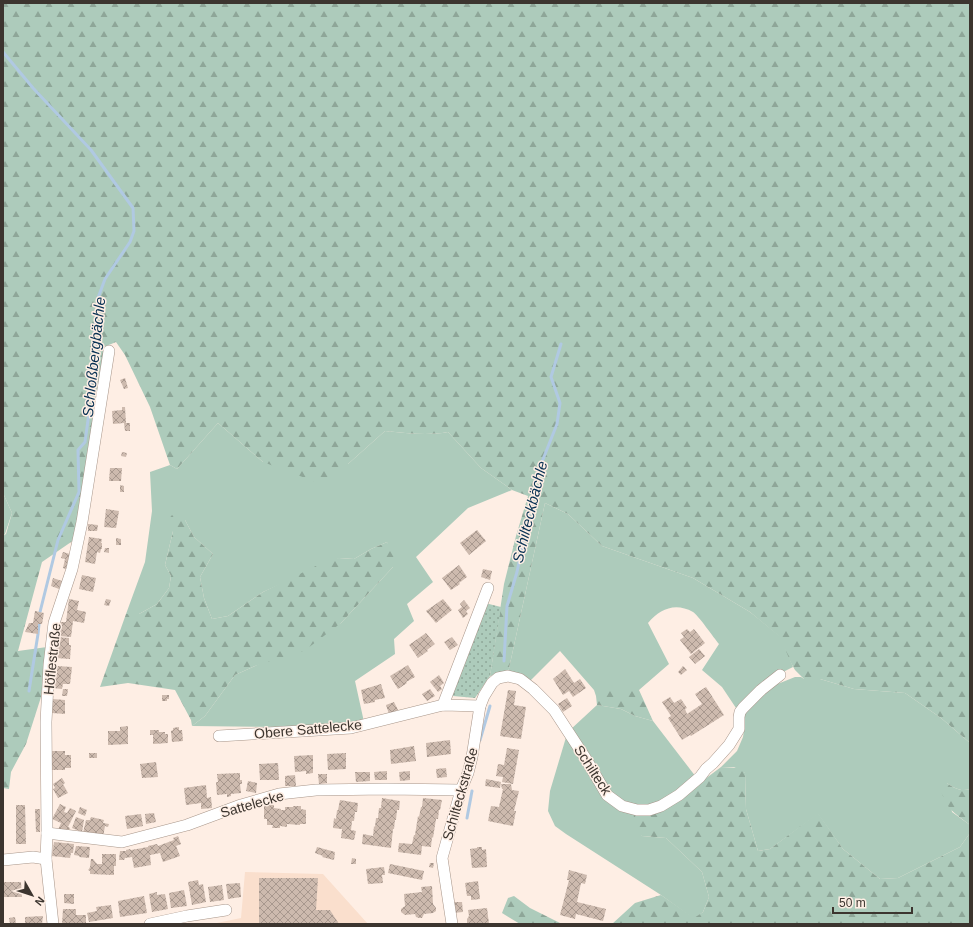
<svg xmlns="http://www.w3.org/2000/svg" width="973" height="927" font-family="Arial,sans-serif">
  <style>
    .built { fill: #fadfcd }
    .green { fill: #adcbbb }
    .forest { fill: url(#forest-firs) }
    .park { fill: url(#park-dots) }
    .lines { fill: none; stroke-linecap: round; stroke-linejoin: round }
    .stream { stroke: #b0c9e2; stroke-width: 3 }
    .building { fill: url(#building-cross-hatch) }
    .street-casing { stroke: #a8968a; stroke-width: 12 }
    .street { stroke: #fff; stroke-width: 11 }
    .labels { text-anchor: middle; stroke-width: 3; stroke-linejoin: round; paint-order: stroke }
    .street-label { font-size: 14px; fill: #3c352f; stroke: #feeee4 }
    .water-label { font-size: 15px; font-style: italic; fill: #073153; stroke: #feeee4 }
  </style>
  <defs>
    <pattern id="forest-firs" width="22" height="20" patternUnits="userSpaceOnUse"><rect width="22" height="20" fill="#adcbbb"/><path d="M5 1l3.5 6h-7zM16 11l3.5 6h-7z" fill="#8ea698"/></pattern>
    <pattern id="park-dots" width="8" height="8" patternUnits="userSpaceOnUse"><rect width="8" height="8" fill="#adcbbb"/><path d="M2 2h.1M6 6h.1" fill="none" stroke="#8ea698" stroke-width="1.8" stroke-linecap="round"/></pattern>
    <pattern id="building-cross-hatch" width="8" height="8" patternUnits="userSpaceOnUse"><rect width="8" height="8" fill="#cdbaae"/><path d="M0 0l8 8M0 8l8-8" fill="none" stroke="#a8988e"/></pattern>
  </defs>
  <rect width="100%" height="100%" fill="#feeee4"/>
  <polygon class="built" points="245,872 323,874 368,924 212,924 241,918"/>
  <g class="green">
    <path d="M218 423 263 462 348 464 385 431C406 433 427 436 448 432L481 468 512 490 468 508 416 557 433 582 407 604 414 621 394 639 395 654 355 681 364 722 286 727 192 726 205 716 235 675 255 666 341 623 393 567 387 542 371 549 354 559 339 558 263 592 228 616 212 619 204 598 200 577 213 554 194 537 185 520 173 531 165 565 171 576 169 588 157 604 139 614H126L145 562 152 511 150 472 170 465 177 469Z"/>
    <polygon points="3,493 12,513 5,534 3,536"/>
    <path d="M545 503 568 514 602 546 693 578 750 612 781 637 793 667 777 675 738 711 722 687 702 670 719 644C714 638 698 615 693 612 675 602 660 609 648 623L669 664 639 690H594L560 651 530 681 508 673Z"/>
    <path d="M795 677H801L804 679H820L854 689 905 693 941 718 970 743V789C961 792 954 788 947 783L952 812 970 825V833L960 847 898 878 880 879 843 849 818 814 770 849 758 851 746 809 745 773 734 767H721L737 751 743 737 745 724 742 718 746 711 775 685Z"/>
    <polygon points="597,705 621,709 635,716 653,721 696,777 654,805 628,805 613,795 570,730"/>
    <polygon points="567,734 601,792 634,814 642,836 666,838 702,872 709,897 703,912 694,919 661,895 566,834 555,826 548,811 550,791"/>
  </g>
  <g class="forest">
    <path d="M3 3H970V743L941 718 905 693 854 689 820 679H804L795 670 791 663 780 637 750 612 693 578 602 546 568 514 545 503 508 673 490 676 504 584 516 536 528 496 512 490 481 468 448 432C427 436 406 433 385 431L348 464 321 484 263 462 218 423 177 469 170 465 150 407 125 355 116 342 104 347 103 366 74 540 42 562 18 651 47 647 41 697 26 744 11 772 9 789 3 788V536L6 534 12 513 3 493Z"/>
    <polygon points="172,515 185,520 194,537 213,554 200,577 204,598 212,619 228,616 263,592 330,559 339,558 354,559 371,549 387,542 396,559 393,567 341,623 304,651 255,666 235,675 205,716 192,726 191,720 175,690 128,683 100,687 126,614 139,614 157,604 169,588 171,576 165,565 173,531 168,520"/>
    <polygon points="594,690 639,690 653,721 635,716 621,709 597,705 596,696"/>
    <polygon points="721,767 740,768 745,773 746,809 758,851 770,849 818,813 843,849 880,879 898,878 960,847 970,833 970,924 612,924 635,903 661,895 694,918 703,912 709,897 702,872 666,838 642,836 633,826 634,814 693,788"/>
    <path d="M947 783C954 788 961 792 970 789V825C953 812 946 809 940 787Z"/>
    <polygon points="514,896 530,908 562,924 520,924 502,913 508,898"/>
  </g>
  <polygon class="park" points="485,603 501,607 490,676 475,698 453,696 453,684"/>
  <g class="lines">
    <g class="stream">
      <polyline points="3,52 33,88 91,150 133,208 134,231 130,242 105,279 98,298 94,335 96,362 87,401 89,413 85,442 78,450 79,492 58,540 40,612"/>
      <polyline points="504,661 507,606 517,572 530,510 536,477 557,424 560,403 551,377 561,344"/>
      <polyline points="29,691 38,634 39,624"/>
      <polyline points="480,740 490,706"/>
      <polyline points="467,818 472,791"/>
    </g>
  </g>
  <g class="building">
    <polygon points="125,378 128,388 124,389 120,380"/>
    <polygon points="122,407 125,407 126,423 130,423 130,431 125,431 124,423 113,424 112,411 122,410"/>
    <polygon points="122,452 127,453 126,457 121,456"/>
    <polygon points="110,468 122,468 121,481 109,481"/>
    <polygon points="120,485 124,486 124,492 120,492"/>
    <polygon points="106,509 119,511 116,528 104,527"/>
    <polygon points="88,524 98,525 97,531 88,531"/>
    <polygon points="477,530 486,541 469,555 460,543"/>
    <polygon points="89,537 102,539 101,543 102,543 102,549 101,549 100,553 97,552 95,564 85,562"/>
    <polygon points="116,538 121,539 121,545 116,545"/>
    <polygon points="105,548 109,548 109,553 104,552"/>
    <polygon points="63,552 70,554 66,569 63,568 65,559 61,558"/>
    <polygon points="459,565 467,577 459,583 460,584 451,590 442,578"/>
    <polygon points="483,569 492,571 490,580 481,577"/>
    <polygon points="82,575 96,578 93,592 79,589"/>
    <polygon points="53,578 62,581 59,589 51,586"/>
    <polygon points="69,599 79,601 77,610 86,612 84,623 73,621 71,637 59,636 61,622 66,622"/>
    <polygon points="106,599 111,600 109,606 104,605"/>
    <polygon points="443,599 452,610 436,623 426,611"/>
    <polygon points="464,600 470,608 466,611 468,614 463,618 458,610 462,607 460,604"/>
    <polygon points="35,611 44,613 42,624 38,624 38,634 25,632 29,623 33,623"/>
    <polygon points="687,629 690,632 694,629 705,643 691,654 680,640 684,637 681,633"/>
    <polygon points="426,633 435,644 427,650 428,651 418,658 409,645"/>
    <polygon points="57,637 69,638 69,645 71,645 70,659 56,658"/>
    <polygon points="452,637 458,645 450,650 444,642"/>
    <polygon points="699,649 705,656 695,664 689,657"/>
    <polygon points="408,665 415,677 406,682 407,683 398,689 390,676"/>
    <polygon points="57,666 72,667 70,684 63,684 62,689 53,688 54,676 56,676"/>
    <polygon points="683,666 687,670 681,675 678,672"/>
    <polygon points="565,669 574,683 580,679 586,688 573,697 569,691 563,695 553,679"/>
    <polygon points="439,675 444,683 440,686 442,689 438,692 430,682"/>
    <polygon points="381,684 385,698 375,700 375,702 364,704 361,690"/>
    <polygon points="706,687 724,715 691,736 690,735 682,740 668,718 671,716 662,702 670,697 674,703 681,699 687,708 685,709 687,714 702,704 695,694"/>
    <polygon points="63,689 68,689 67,696 62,696"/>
    <polygon points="430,689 435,696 427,701 422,694"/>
    <polygon points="508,690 516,691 514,705 526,707 521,739 500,736"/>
    <polygon points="162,695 169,695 169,699 167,699 167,701 162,701"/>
    <polygon points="567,698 572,706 563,712 558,704"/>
    <polygon points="52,699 65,700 65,714 52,713"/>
    <polygon points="394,702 398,710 389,714 386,705"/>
    <polygon points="128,726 128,744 108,745 108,731 120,731 120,727"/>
    <polygon points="179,727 179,730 182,730 183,741 172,742 171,731 173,730 173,728"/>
    <polygon points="150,730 159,730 159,732 165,732 165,734 168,734 168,743 153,744 153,735 150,735"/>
    <polygon points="450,740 451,754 427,757 426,743"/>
    <polygon points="414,746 416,761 391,764 390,750"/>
    <polygon points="507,748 519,750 513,784 502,782 503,777 496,776 498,764 504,765"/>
    <polygon points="51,751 65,751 65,755 71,755 71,768 65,768 65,770 51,770"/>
    <rect x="89" y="753" width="8" height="5"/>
    <polygon points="346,753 346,769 328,770 327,754"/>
    <polygon points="313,755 313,773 306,774 306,771 295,772 294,756"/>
    <polygon points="156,762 158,777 142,778 140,764"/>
    <polygon points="278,763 279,780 260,780 259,764"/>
    <polygon points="446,768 447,777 437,778 436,769"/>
    <polygon points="387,771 387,780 375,780 374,772"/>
    <polygon points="410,771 410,780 400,781 399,772"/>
    <polygon points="355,772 370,772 370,781 356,782"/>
    <polygon points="240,773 240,780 242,780 242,784 240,784 241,793 231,794 231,796 227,797 227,794 217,795 216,782 218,782 217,774"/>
    <polygon points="318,774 327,774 327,783 319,784"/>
    <polygon points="295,775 296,786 285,786 285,776"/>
    <polygon points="62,778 65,783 63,784 68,793 58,798 53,789 55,788 53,784"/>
    <polygon points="486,779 501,782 500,788 485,786"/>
    <polygon points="248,781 257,783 256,793 246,791"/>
    <polygon points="501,784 511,784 512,790 519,791 514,811 516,811 513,826 488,821 491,806 499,807 503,789 502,789"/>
    <polygon points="206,785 207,798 211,797 212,808 201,809 201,803 186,805 184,788"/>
    <polygon points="382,798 400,801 399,810 397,810 396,820 395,820 394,829 393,829 391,848 362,844 363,834 373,836 374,826 375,827 376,818 378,818 379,808 381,808"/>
    <polygon points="423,798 442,800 440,810 439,810 438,819 436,819 433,838 432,837 431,847 422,846 421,855 398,852 399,843 412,844 414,835 415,835 418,816 419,817 421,807 422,807"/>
    <polygon points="340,800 358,803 357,812 355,812 354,821 352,821 351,830 356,831 354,840 341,838 342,829 333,828 334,818 336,819 337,810 338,810"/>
    <polygon points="60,804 66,807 64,812 67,813 70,808 76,811 68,827 70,828 67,834 58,830 61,823 52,819"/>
    <polygon points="264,804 274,805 274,808 281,809 281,810 285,810 285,807 293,807 293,806 301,806 301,809 306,810 306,824 300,824 300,825 287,824 287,827 280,826 280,828 272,828 273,825 267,825 267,819 264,819"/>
    <polygon points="16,805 25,805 26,844 16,844"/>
    <polygon points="80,807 87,810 85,816 78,813"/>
    <polygon points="35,809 40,809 40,832 36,832"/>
    <polygon points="154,813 156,822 146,824 145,814"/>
    <polygon points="141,814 143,826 127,829 125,816"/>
    <polygon points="76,817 84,820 82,832 72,828"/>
    <polygon points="91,817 104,820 103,823 109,824 108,827 105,826 103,837 83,833 86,820 90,820"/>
    <polygon points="178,836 181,844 176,846 180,856 163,862 160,853 150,855 151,865 134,868 132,857 125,858 124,860 119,860 120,851 126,851 126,850 130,849 131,850 148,847 148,846 157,844 158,846 174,840 173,838"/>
    <polygon points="54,842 74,844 73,853 71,853 70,858 52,856"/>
    <polygon points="76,846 90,847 89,858 79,857 80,856 74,855"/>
    <polygon points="317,847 335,852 334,860 322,857 323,856 315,853"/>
    <polygon points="477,847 482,847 482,850 486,849 487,867 472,868 470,849 477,848"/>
    <polygon points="102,854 116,854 116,866 114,866 114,875 90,874 90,871 88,870 89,869 90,867 91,859 93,859 97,864 102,864"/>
    <polygon points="352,858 356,859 356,864 351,864"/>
    <polygon points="430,863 434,863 433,868 429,867"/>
    <polygon points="390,864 424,871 422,880 388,873"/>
    <polygon points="384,867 385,875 382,875 383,883 368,884 366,869"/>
    <polygon points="569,870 587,875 585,884 581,883 577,902 606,909 603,921 576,914 575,919 560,915 569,880 567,880"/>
    <polygon points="259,878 318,878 316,910 330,910 339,924 259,924"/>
    <polygon points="198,880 199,885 203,884 206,902 192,905 188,882"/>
    <polygon points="478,881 480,899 471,900 471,896 467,896 465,883"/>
    <polygon points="3,882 21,882 22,897 3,897"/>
    <polygon points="240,883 241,897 228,899 226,884"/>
    <polygon points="222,885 224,900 210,902 208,887"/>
    <polygon points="432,886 433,904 436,908 436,911 433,913 424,914 422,918 419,918 416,917 415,914 405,915 401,912 401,909 405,906 404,894 422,892 421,887"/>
    <polygon points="184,890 187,906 171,908 169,893"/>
    <polygon points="157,892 157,895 165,894 168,909 152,912 149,894"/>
    <polygon points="64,894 74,894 74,904 64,903"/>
    <polygon points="144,896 147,913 120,917 118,901"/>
    <polygon points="452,902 462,902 463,912 453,913"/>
    <polygon points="111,905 113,918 89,922 87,913 97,911 96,907"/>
    <polygon points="487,908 489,924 467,924 467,919 469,916 468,910"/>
    <polygon points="63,909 76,909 76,915 86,915 86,924 62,924"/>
    <polygon points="43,916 42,924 25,924 25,917"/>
    <polygon points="15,917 16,924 10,924 9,918"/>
  </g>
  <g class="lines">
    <defs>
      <g id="street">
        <polyline points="443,705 488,588"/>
        <polyline points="219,736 351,728 443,705 480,706"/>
        <polyline points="47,833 122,842 187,825 241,805 279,794 316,790 386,789 461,790"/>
        <polyline points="3,860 33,857 46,859"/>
        <polyline points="53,924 46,859 47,833 46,722 49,665 54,623 72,569 82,522 109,351"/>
        <polyline points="150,924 187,916 226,910"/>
        <polyline points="452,924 442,858 461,790 468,773 472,757 480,706 484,696 492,683 498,678 508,676 520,679 533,689 554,710 586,759 607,795 622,806 637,810 649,810 661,806 679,795 700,777 706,769 713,763 729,745 739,729 739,717 740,712 743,708 761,690 780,675"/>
      </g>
    </defs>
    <use href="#street" class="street-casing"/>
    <use href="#street" class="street"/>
  </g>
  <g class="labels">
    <g class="street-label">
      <text transform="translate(52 659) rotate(-84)" y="5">Höflestraße</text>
      <text transform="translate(308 729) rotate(-5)" y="5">Obere Sattelecke</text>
      <text transform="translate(593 770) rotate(57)" y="5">Schilteck</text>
      <text transform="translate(460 794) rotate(-74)" y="5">Schilteckstraße</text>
      <text transform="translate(252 804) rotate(-16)" y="5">Sattelecke</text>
    </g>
    <g class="water-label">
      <text transform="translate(94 357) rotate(-84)" y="5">Schloßbergbächle</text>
      <text transform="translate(530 512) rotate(-76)" y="5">Schilteckbächle</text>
    </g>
  </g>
  <rect width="973" height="927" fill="none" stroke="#3c352f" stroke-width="8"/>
  <g transform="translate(32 895) rotate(129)" stroke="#feeee4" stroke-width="3" paint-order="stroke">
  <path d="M0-3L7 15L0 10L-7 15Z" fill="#3c352f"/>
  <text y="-6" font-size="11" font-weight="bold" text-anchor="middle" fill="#3c352f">N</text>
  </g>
  <path d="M833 907v6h79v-6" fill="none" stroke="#3c352f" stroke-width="2"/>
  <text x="839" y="907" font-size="12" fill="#3c352f" stroke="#feeee4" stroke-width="3" paint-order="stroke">50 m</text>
</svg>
